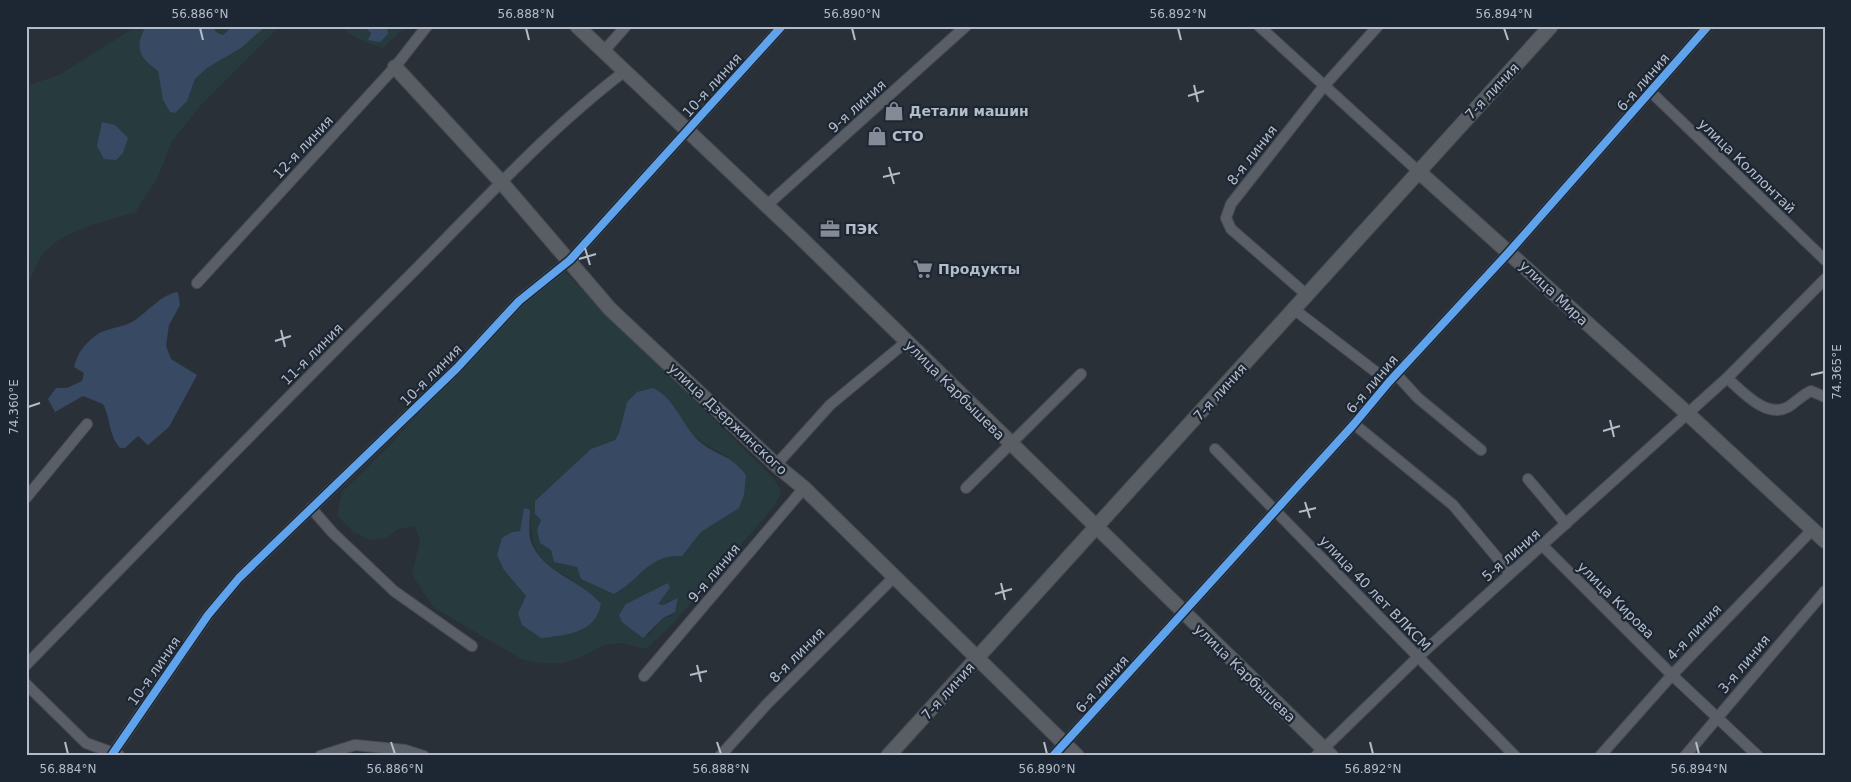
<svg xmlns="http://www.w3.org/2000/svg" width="1851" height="782" font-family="'DejaVu Sans',sans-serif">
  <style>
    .green { fill: #273a3e; fill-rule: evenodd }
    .water { fill: #384963 }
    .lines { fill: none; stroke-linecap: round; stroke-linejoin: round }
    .street-casing { stroke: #484c53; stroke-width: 12 }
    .secondary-casing { stroke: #484c53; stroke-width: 16 }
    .street { stroke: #5a5e66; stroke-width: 10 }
    .secondary { stroke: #595d64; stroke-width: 14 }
    .cycleway-casing { stroke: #1d2633; stroke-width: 11 }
    .cycleway { stroke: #60a3ed; stroke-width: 8 }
    .ticks { fill: none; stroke: #b4bcc9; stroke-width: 2 }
    .labels { text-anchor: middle; stroke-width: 4.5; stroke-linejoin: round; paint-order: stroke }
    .street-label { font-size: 14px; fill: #b4bcc9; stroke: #1d2633 }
    .poi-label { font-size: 14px; font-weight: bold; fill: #b4bcc9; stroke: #1d2633; text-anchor: start }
    .neatline { fill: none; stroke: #b4bcc9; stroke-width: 2 }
    .ticks-label { font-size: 12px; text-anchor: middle; fill: #b4bcc9 }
  </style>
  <rect width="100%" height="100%" fill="#2a3038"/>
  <g class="green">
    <path d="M137 26H146L140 38 149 64 158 71 164 100 187 101 195 79 207 68 241 48 266 26H280L203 103 172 141 158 177 135 213C108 219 57 232 41 257 35 267 31 279 26 289 26 279 30 271 30 261L26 257V86L59 75Z"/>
    <polygon points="213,26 233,26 224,35 216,32"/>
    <path d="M342 26H364L371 33 388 34 387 26H406L383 48C370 44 350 37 342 26Z"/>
    <path d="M565 272 774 479 781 493 773 508 668 629 646 649 621 643 604 645 577 659 561 663H540L521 659 433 607 412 575 420 541 415 526 398 529 386 538 371 540 354 532 337 515 342 492 389 446 522 301ZM627 402 678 413C690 437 704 444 727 456L728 515 701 532 682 556C656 556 638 572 621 591L581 579 577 567 540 542 537 530 541 520 535 514V501L591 449 615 440 619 433ZM524 509 530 511C532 551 535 560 571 579L582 631 541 638 518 613 526 596 504 570 512 532 520 531ZM668 584 670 588 658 604 663 605 670 600 671 616 663 618 648 636 626 604Z"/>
  </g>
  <g class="water">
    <path d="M146 26H213L216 32 223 35 233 26H266L241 48 207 68 195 79 187 101 175 113 170 112 163 100 158 71C139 58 134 47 146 26Z"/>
    <polygon points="364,26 387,26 388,34 380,42 368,40 371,33"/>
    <polygon points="102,122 115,125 128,138 123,153 116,160 104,159 97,146"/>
    <path d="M178 292 180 305 169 325 166 346 171 359 197 375 169 427 148 445 138 436 125 448H120C108 434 111 419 103 404L83 396 55 412 48 399 56 388H67L82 381 84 373 74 367C78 352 83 346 95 336 105 328 121 328 132 322 147 313 161 294 178 292Z"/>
    <path d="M653 388C676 399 681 425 700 442 717 456 730 454 746 475L744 495 739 508 701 532 682 556C647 555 640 580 614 594L581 579 577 567 554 562 551 550 540 543 537 530 541 520 535 514V501L591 449 615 440 619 433 627 402 637 392Z"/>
    <path d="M524 508 530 510C530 520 528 533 531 542 543 573 581 580 601 604 595 634 566 635 541 638L522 625 518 613 526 596 504 570 497 555 502 538 512 532 520 531Z"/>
    <polygon points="668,583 670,588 658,604 663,605 678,598 675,612 663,618 643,638 622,622 619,615 626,604"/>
  </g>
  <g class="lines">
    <defs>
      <g id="street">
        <polyline points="1259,26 1418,171"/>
        <polyline points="604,51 626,26"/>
        <polyline points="1651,92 1825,260"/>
        <polyline points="766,206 966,26"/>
        <polyline points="197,283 395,67 427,26"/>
        <polyline points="1307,295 1231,229 1226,218 1231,204 1324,86 1378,26"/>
        <polyline points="1295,310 1389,382"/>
        <polyline points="1396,374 1418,398 1481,450"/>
        <path d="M1727 378C1742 391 1766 419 1788 407 1796 402 1802 395 1811 391L1825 397"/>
        <polyline points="1354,424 1453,505 1510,573"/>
        <polyline points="1215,449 1515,756"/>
        <polyline points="776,465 830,405 906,342"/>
        <polyline points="1528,479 1566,524"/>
        <polyline points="966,488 1081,374"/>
        <polyline points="26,498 87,424"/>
        <polyline points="311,508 333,533 394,591 472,646"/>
        <polyline points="1543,546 1672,675 1758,756"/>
        <path d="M26 665C150 538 273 412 398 287 472 214 542 134 625 71"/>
        <polyline points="644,676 804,488"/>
        <polyline points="26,684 86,743 119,755"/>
        <polyline points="111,756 208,615 239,578 457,368 519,301 570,260 782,26"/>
        <polyline points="320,756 355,745 405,750 424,756"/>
        <polyline points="720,756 767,704 895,576"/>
        <polyline points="1053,756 1354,424 1389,382 1509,252 1708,26"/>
        <polyline points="1316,756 1418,657 1727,378 1825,279"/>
        <polyline points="1600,756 1672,675 1812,530"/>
        <polyline points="1685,756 1825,591"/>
      </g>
      <g id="secondary">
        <polyline points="577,26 799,236 1331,756"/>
        <polyline points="395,67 502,183 610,309 776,465 804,488 1077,756"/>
        <polyline points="1418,171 1688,414 1825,541"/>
        <polyline points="888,756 1551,26"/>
      </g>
    </defs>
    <use href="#street" class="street-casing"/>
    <use href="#secondary" class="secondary-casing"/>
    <use href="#street" class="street"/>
    <use href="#secondary" class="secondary"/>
    <defs>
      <g id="cycleway">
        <polyline points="111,756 208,615 239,578 457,368 519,301 570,260 782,26"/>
        <polyline points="1053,756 1354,424 1389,382 1509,252 1708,26"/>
      </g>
    </defs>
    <use href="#cycleway" class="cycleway-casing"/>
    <use href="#cycleway" class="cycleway"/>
  </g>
  <path class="ticks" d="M200 28 203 40M526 28 529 40M852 28 855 40M1178 28 1181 40M1504 28 1508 40M1194 85 1198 102M1188 96 1204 91M889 167 894 184M883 177 900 173M585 248 590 265M579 259 596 254M281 330 285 347M275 341 291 336M1811 375 1824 372M28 407 40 403M1610 420 1614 437M1603 431 1620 426M1305 502 1310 518M1299 512 1316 508M1001 583 1005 600M995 594 1012 589M697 665 701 682M690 675 707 671M65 742 68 754M391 742 395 754M717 742 721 754M1044 742 1047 754M1370 742 1373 754M1696 742 1699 754"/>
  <defs>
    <symbol id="shop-bare" viewBox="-9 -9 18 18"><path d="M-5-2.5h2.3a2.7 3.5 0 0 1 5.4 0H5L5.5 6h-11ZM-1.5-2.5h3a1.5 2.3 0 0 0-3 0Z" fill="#848b96" stroke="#1d2633" stroke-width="2.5" paint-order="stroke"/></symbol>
    <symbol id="office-bare" viewBox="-9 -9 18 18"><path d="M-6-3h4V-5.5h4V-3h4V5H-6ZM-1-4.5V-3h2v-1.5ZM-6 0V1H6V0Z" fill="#848b96" stroke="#1d2633" stroke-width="2.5" paint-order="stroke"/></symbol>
    <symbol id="supermarket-bare" viewBox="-9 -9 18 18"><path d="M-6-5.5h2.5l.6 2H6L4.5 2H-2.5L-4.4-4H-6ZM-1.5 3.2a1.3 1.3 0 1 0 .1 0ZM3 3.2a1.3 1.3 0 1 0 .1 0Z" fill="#848b96" stroke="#1d2633" stroke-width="2.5" paint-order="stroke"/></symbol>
  </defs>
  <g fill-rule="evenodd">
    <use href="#shop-bare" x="880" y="97" width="28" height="28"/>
    <use href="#shop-bare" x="863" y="122" width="28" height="28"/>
    <use href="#office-bare" x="816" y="215" width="28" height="28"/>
    <use href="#supermarket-bare" x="909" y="255" width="28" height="28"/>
  </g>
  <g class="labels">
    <g class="street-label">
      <text transform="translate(1643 82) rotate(-49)" y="5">6-я линия</text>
      <text transform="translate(712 85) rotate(-48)" y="5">10-я линия</text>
      <text transform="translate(1492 91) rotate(-47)" y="5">7-я линия</text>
      <text transform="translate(857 106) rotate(-42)" y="5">9-я линия</text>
      <text transform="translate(303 147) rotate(-47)" y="5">12-я линия</text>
      <text transform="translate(1252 155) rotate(-52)" y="5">8-я линия</text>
      <text transform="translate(1747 166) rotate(44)" y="5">улица Коллонтай</text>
      <text transform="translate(1554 293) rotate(43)" y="5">улица Мира</text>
      <text transform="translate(312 354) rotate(-45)" y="5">11-я линия</text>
      <text transform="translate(431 375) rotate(-45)" y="5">10-я линия</text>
      <text transform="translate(1372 384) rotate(-50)" y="5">6-я линия</text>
      <text transform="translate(955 390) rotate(45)" y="5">улица Карбышева</text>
      <text transform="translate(1220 392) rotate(-48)" y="5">7-я линия</text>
      <text transform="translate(728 419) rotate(43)" y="5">улица Дзержинского</text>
      <text transform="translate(1511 555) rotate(-41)" y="5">5-я линия</text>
      <text transform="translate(714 573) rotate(-50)" y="5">9-я линия</text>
      <text transform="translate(1375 593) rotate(46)" y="5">улица 40 лет ВЛКСМ</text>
      <text transform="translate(1616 600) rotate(45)" y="5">улица Кирова</text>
      <text transform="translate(1694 632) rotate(-46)" y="5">4-я линия</text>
      <text transform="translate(797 655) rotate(-45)" y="5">8-я линия</text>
      <text transform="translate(1744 664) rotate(-50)" y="5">3-я линия</text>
      <text transform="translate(154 671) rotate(-55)" y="5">10-я линия</text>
      <text transform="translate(1245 673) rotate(44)" y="5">улица Карбышева</text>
      <text transform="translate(1102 684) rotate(-48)" y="5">6-я линия</text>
      <text transform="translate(948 691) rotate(-48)" y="5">7-я линия</text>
    </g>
    <g class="poi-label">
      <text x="909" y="116">Детали машин</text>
      <text x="892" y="141">СТО</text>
      <text x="845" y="234">ПЭК</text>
      <text x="938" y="274">Продукты</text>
    </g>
  </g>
  <rect width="1851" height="782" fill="none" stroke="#1d2633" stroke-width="55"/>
  <rect x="28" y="28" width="1796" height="726" class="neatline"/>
  <g class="ticks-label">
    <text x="200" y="18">56.886°N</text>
    <text x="526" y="18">56.888°N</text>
    <text x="852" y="18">56.890°N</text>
    <text x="1178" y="18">56.892°N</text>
    <text x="1504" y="18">56.894°N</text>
    <text transform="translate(1837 372) rotate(-90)" y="4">74.365°E</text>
    <text transform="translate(14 407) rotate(-90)" y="4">74.360°E</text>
    <text x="68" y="773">56.884°N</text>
    <text x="395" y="773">56.886°N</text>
    <text x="721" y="773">56.888°N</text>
    <text x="1047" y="773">56.890°N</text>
    <text x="1373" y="773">56.892°N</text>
    <text x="1699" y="773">56.894°N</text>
  </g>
</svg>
